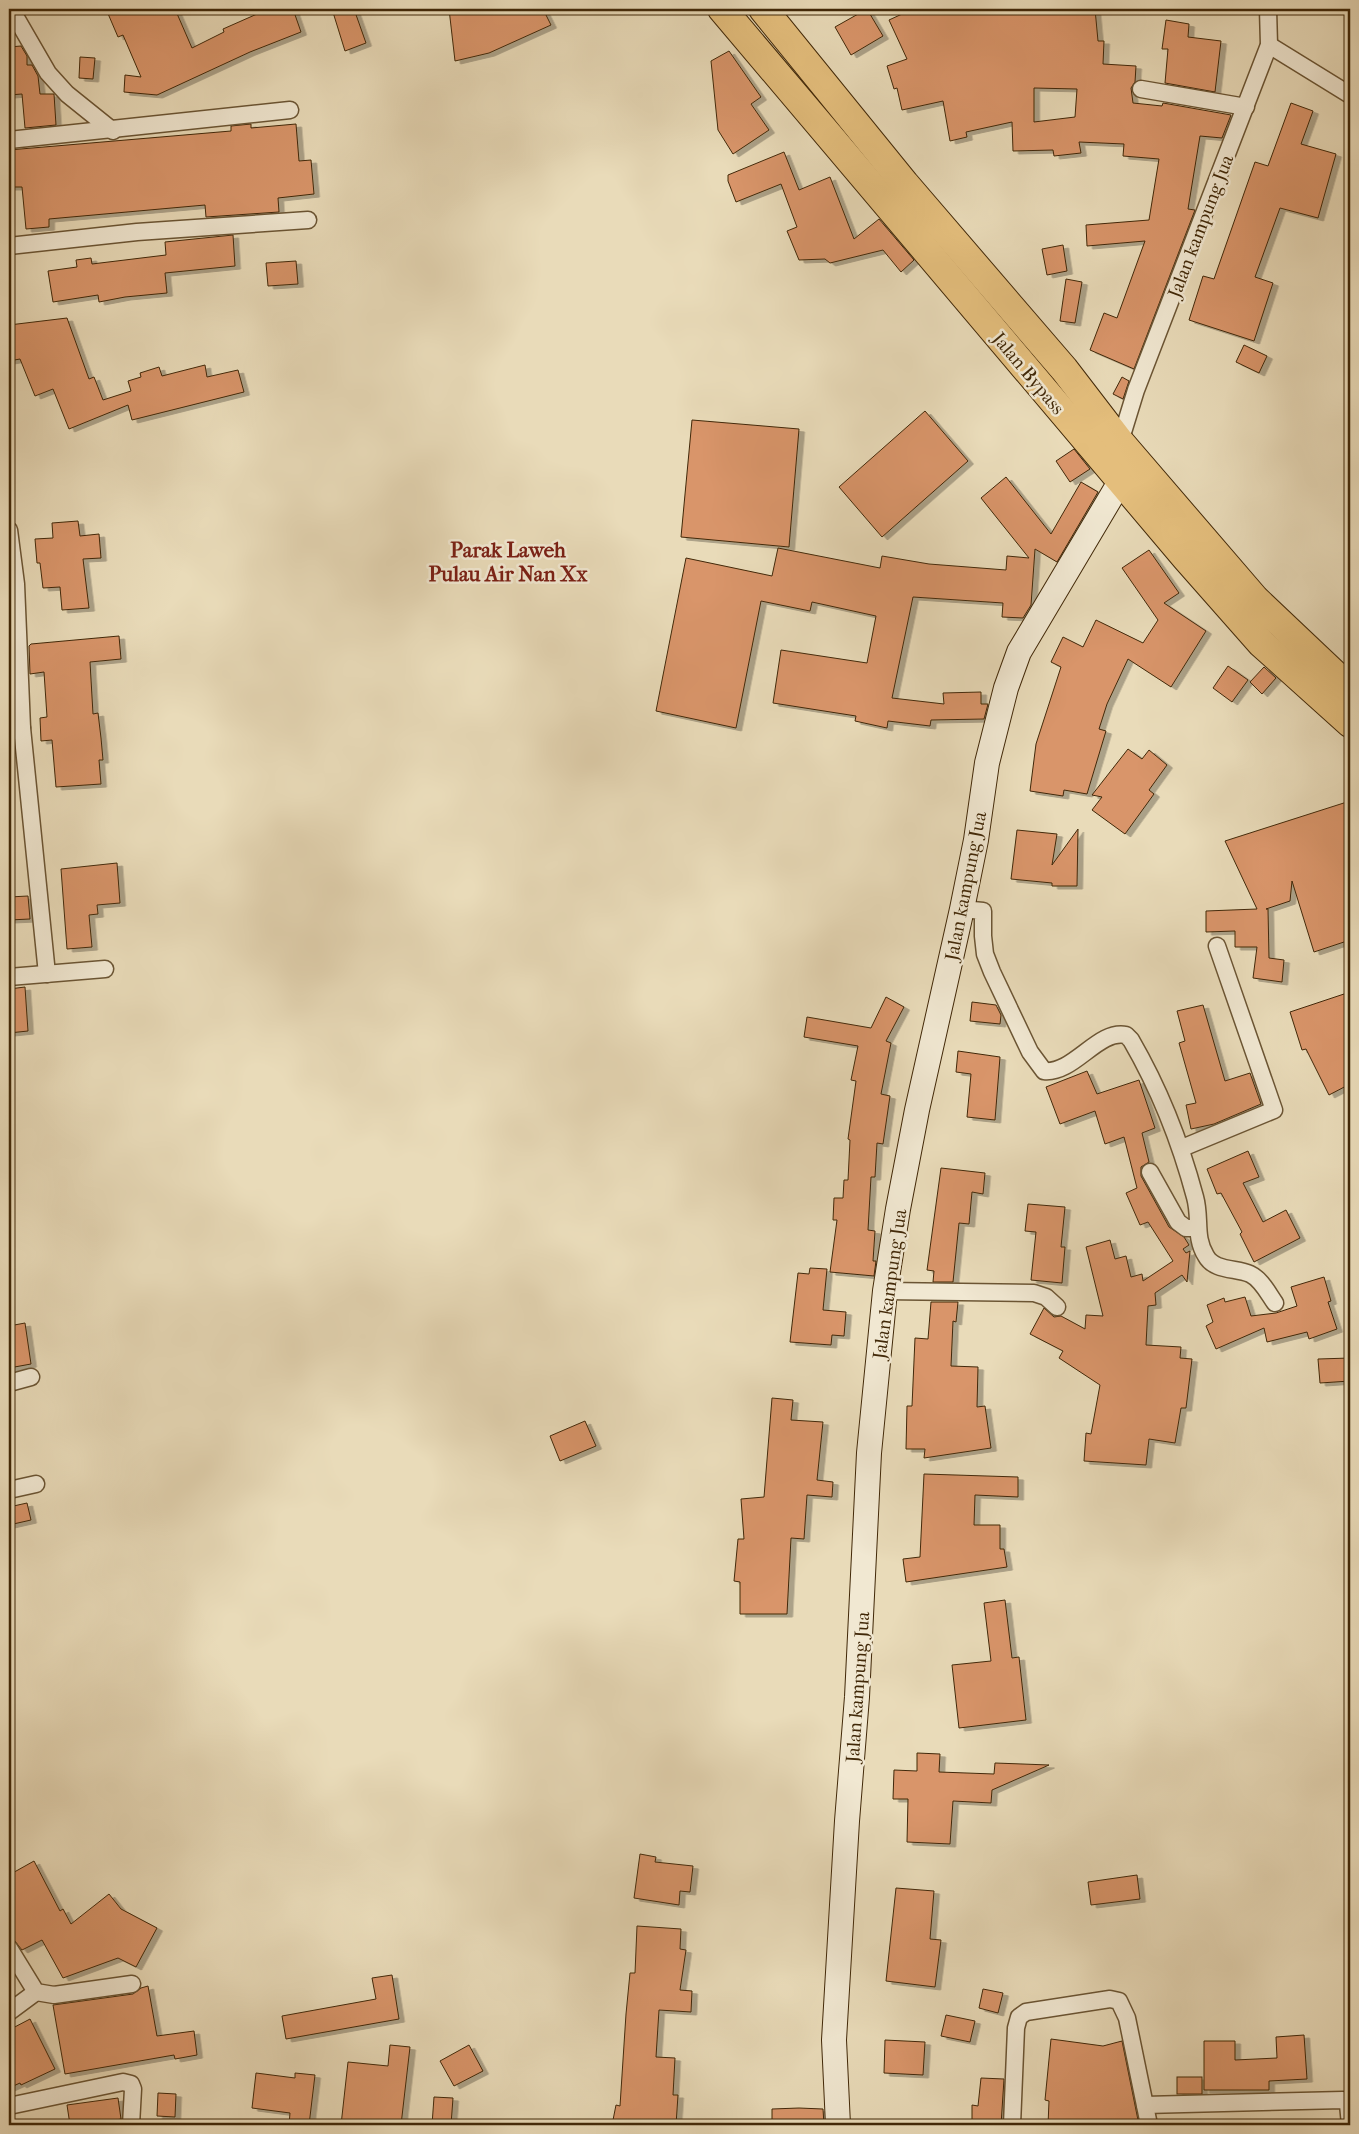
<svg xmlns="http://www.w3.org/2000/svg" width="1359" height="2134" font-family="'IM FELL French Canon',serif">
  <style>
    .building { fill: #d9956b; stroke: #412808; fill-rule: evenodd; filter: url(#shadow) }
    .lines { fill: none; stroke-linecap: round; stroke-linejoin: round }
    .street-casing { stroke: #6b5534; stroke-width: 19 }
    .secondary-casing { stroke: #412808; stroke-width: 26 }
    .highway-casing { stroke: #412808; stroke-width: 30 }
    .street { stroke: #f1e8d2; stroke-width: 16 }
    .secondary { stroke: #f1e8d2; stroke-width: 24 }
    .highway { stroke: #e4be7c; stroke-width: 28 }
    .labels { text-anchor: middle; stroke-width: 5; stroke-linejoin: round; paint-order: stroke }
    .street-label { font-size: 19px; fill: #412808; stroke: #f1e8d2 }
    .quarter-label { font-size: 21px; font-weight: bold; fill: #7a1f14; stroke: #f1e8d2 }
  </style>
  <defs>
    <filter id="shadow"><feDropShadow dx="5.5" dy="3" stdDeviation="0" flood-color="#0004"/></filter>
  </defs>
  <rect width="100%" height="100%" fill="#e9dbb9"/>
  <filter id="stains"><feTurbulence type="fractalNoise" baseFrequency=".004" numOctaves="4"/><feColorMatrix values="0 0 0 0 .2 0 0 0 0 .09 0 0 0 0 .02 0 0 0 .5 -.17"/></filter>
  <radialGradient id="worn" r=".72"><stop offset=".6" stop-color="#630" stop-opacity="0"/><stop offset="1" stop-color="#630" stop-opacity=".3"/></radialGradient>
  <g class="building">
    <polygon points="106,9 175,9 192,48 224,32 223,29 257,14 276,9 293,9 301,32 250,52 157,95 124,92 125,75 141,77 123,35 118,37"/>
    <polygon points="332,9 354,9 366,43 345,51"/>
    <polygon points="449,9 543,9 551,25 489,53 455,61"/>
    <polygon points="867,9 883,36 851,55 835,27"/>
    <path d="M913 9H1095L1098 41H1104L1103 64 1136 66 1135 82 1131 88 1133 103 1162 106 1163 103 1231 115 1222 138 1200 136 1188 209 1195 210 1134 369 1090 350 1104 313 1117 318 1145 241 1087 246 1086 225 1149 220 1159 159 1123 156 1124 144 1079 142 1081 153 1054 156 1053 150 1013 151 1012 122 966 132 967 137 950 141 943 101 902 110 897 88 894 89 887 66 907 59 889 20ZM1034 88 1077 89 1075 117 1034 122Z"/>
    <polygon points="1166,20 1189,24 1188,37 1221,41 1215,92 1165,83 1168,49 1162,49"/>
    <polygon points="21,46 27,56 27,65 32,65 38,76 40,94 54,94 56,125 25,128 22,94 9,95 9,47"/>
    <polygon points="729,51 761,97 751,104 769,130 733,154 718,130 711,61"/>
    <polygon points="80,57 95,58 93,79 79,78"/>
    <polygon points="1291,103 1313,111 1301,144 1336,154 1318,218 1280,208 1255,277 1273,283 1254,341 1189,320 1203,276 1214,279 1255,162 1268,166"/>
    <polygon points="251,124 251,128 296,124 299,161 311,160 314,194 278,198 279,212 206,217 205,205 49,219 49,227 26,229 22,187 9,187 9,150 231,131 231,126"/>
    <polygon points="784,152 799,190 830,177 854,239 879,219 914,260 901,272 883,250 830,263 825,259 799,260 787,231 797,227 781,184 736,202 728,181 728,175"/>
    <polygon points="233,235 235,266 165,273 167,293 125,297 99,302 98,295 53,302 48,271 77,267 76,260 91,258 92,264 166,255 165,242"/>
    <polygon points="1063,245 1067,271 1047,275 1042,249"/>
    <polygon points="296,261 298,284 268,286 266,263"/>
    <polygon points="1066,279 1082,282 1075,323 1060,321"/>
    <polygon points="67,318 89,379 94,377 103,400 131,391 128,381 141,377 140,373 159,367 162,376 205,365 207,377 238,370 244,392 132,420 128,405 69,429 53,389 35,396 20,359 9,361 9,325"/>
    <polygon points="1244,345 1267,356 1259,373 1236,362"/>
    <polygon points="1122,377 1129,381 1123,399 1113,394"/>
    <polygon points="925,411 968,461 882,537 839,487"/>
    <polygon points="692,420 799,429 789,547 681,537"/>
    <polygon points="1074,449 1090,469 1070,482 1056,461"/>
    <polygon points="1006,477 1051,534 1081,482 1098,492 1057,562 1035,549 1031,605 1023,618 1002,617 1003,603 913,597 892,698 944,704 943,693 981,692 981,704 988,704 984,719 931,720 930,726 888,721 887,728 855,721 856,716 773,703 781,650 867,663 876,616 812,602 810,611 761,601 736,728 656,711 686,558 772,576 778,548 880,568 882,556 929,564 1006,570 1007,556 1029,558 981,498"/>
    <polygon points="78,521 80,536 99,534 101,558 83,559 89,608 62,610 60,587 43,588 40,563 37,563 35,539 53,538 52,523"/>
    <polygon points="1149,550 1179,593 1164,603 1206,631 1171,687 1128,659 1107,704 1099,729 1106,731 1087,794 1064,790 1063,796 1030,791 1036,744 1061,667 1051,662 1063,637 1083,647 1096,620 1143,643 1158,620 1122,568"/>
    <polygon points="119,636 121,659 90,662 93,714 98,713 101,738 103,760 99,760 101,784 56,787 52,740 41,741 40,718 47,717 44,672 30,674 29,646 31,644"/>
    <polygon points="1228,666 1248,680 1232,702 1213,688"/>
    <polygon points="1264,667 1276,678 1262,694 1250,682"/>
    <polygon points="1128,749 1142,759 1149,750 1167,765 1149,790 1154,794 1125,834 1092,810 1102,797 1092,795"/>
    <polygon points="1350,801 1350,940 1314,952 1292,881 1290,901 1266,909 1268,909 1269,958 1284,960 1282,982 1253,978 1257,947 1235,947 1235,931 1206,932 1206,911 1257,909 1225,841"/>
    <polygon points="1078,829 1077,886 1052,886 1052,883 1011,879 1017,830 1057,834 1052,865"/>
    <polygon points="117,863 120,903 97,905 98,914 89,915 92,947 67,949 61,869"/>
    <polygon points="28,896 30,919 9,920 9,897"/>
    <polygon points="25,987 28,1031 9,1033 9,989"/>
    <polygon points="1350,992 1350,1084 1329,1095 1306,1049 1302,1050 1290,1012"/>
    <polygon points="886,997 904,1007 886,1041 891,1043 881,1094 890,1096 883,1144 877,1143 875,1177 871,1177 868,1230 875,1231 873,1261 876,1261 874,1276 830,1272 837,1220 833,1220 834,1198 843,1198 844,1180 848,1180 850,1140 848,1139 856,1081 851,1080 858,1046 804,1037 807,1017 871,1028"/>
    <polygon points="972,1002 996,1005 1001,1015 1000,1024 970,1021"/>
    <polygon points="1203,1005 1225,1081 1250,1073 1261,1104 1214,1124 1191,1129 1186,1105 1196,1103 1179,1043 1185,1041 1177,1011"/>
    <polygon points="958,1051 1000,1057 995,1120 967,1117 971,1074 956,1072"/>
    <polygon points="1087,1071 1097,1094 1139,1080 1155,1128 1142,1133 1149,1162 1141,1167 1141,1176 1169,1227 1184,1237 1189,1245 1183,1249 1186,1253 1190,1251 1187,1282 1182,1275 1155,1293 1156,1305 1148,1306 1146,1345 1181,1347 1180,1358 1192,1359 1186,1408 1181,1408 1175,1443 1149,1439 1146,1465 1084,1461 1086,1433 1091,1434 1100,1385 1059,1358 1063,1351 1030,1334 1044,1308 1054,1317 1061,1316 1085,1329 1086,1315 1103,1316 1086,1247 1110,1240 1115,1259 1126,1256 1131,1277 1142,1274 1143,1281 1173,1261 1148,1222 1140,1225 1126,1193 1137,1188 1124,1137 1105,1144 1095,1111 1060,1124 1046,1087"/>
    <polygon points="1248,1151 1259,1177 1243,1183 1263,1222 1286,1210 1300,1238 1254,1262 1240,1234 1242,1232 1221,1193 1217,1194 1207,1169"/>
    <polygon points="941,1168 985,1173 983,1194 972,1192 969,1224 959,1223 953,1282 933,1282 934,1271 927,1270"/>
    <polygon points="1028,1204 1065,1207 1061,1247 1065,1247 1062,1283 1031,1280 1036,1232 1025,1231"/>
    <polygon points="810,1268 827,1269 823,1310 846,1312 844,1336 832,1335 831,1345 790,1342 798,1273 809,1274"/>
    <polygon points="1324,1277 1331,1301 1328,1302 1337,1329 1309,1339 1307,1332 1267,1342 1264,1328 1216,1349 1206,1326 1213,1322 1207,1305 1224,1298 1225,1302 1245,1297 1251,1316 1276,1313 1297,1306 1291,1287"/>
    <polygon points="931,1302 958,1302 956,1322 953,1321 951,1366 978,1367 977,1407 985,1406 991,1448 924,1458 925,1449 906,1449 907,1406 912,1406 915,1338 928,1339"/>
    <polygon points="25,1323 31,1364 9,1368 9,1326"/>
    <polygon points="1350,1358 1350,1381 1320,1383 1318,1359"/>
    <polygon points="772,1398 793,1400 791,1420 823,1422 817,1480 833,1482 832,1497 807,1495 804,1539 791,1538 787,1614 740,1614 740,1582 734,1581 738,1539 744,1539 741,1499 764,1497"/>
    <polygon points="585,1421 596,1446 560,1461 550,1436"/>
    <polygon points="924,1474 1018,1477 1018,1497 975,1495 974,1525 1000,1525 1000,1549 1004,1549 1007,1567 906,1582 903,1559 920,1557"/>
    <polygon points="27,1503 31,1520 9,1525 9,1507"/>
    <polygon points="1005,1600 1012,1658 1019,1657 1026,1720 959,1728 952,1665 991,1661 984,1603"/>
    <polygon points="917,1753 940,1754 939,1772 994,1774 995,1763 1049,1765 992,1790 991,1803 953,1801 950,1844 907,1842 908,1799 893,1799 894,1770 917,1771"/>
    <polygon points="640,1854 656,1857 655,1862 693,1866 690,1892 680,1891 679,1905 634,1898"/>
    <polygon points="34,1861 60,1911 63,1909 71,1924 109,1894 121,1909 157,1928 136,1967 118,1958 63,1978 42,1940 22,1950 14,1940 9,1938 9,1875"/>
    <polygon points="1137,1875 1140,1899 1091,1905 1088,1882"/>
    <polygon points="896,1888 934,1891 930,1939 941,1940 935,1987 886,1981"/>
    <polygon points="637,1926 681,1929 680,1949 686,1950 680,1990 692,1991 691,2012 659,2010 656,2057 675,2058 673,2095 678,2095 676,2125 630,2122 629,2125 612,2125 616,2105 620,2106 626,2014 630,1973 635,1973"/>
    <polygon points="392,1975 399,2019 286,2039 282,2016 376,1999 372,1978"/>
    <polygon points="148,1986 157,2036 194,2031 197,2055 175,2059 174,2055 65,2074 53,2005 133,1994 141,1988"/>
    <polygon points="983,1989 1003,1993 998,2013 979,2008"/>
    <polygon points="946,2015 975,2021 970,2042 941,2036"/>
    <polygon points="30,2019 55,2069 21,2085 20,2083 9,2088 9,2030"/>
    <polygon points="1304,2035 1307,2079 1269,2081 1269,2090 1204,2090 1204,2041 1235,2041 1235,2060 1277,2058 1276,2037"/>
    <polygon points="1051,2039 1103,2046 1122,2041 1139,2125 1048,2125 1049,2101 1045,2100"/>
    <polygon points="885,2040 925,2042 923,2075 884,2073"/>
    <polygon points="390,2045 410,2047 401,2125 359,2122 359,2125 341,2125 348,2062 388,2066"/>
    <polygon points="469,2045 483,2071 454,2086 440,2061"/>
    <polygon points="256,2073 295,2078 295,2073 315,2075 309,2125 289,2125 290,2113 252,2108"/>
    <rect x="1177" y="2077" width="25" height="17"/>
    <polygon points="981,2078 1004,2079 1001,2125 972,2125 972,2105 978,2106"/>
    <polygon points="158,2093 176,2094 175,2117 157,2116"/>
    <polygon points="434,2097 453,2098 451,2125 432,2125"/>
    <polygon points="118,2098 121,2119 89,2125 70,2125 67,2105"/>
    <polygon points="799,2108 823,2109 824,2125 772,2125 772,2109"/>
  </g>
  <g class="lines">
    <defs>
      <g id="street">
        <polyline points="11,9 48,73 67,94 113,131"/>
        <polyline points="1269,45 1350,95"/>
        <polyline points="1141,89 1246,107"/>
        <polyline points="9,140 290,110"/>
        <polyline points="9,246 137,232 308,220"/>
        <polyline points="1120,442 1136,390 1269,45 1268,9"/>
        <polyline points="9,530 16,584 22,728 9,729"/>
        <polyline points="22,728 47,974"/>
        <path d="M962 909 983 911V936L985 954 992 972 1030 1052 1044 1071C1074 1074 1098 1029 1126 1035L1131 1040C1160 1090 1180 1141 1195 1197 1201 1218 1194 1237 1206 1256 1214 1271 1236 1268 1250 1274 1261 1279 1268 1293 1275 1303"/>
        <polyline points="9,977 105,969"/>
        <polyline points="1182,1148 1274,1110 1217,946"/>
        <polyline points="1150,1172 1178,1222 1186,1228 1197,1228"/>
        <polyline points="885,1291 1034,1293 1046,1297 1057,1307"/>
        <polyline points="9,1383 31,1377"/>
        <polyline points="9,1490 36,1484"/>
        <polyline points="9,1948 36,1992 54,1995 132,1984"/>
        <polyline points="9,2012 36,1992"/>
        <polyline points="1145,2105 1343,2100 1348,2104 1350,2125"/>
        <polyline points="9,2106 123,2082 131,2084 133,2089 131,2125"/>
        <polyline points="1012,2125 1016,2028 1019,2017 1026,2012 1110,1999 1119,2001 1127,2018 1149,2125"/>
      </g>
      <polyline id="secondary" points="838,2125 834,2040 847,1821 857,1697 869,1453 885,1291 898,1209 917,1110 962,909 976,840 987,763 1006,688 1019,652 1120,482"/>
      <g id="highway">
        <polyline points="722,9 1186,558 1261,643 1350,723"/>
        <polyline points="763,9 905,184 1064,369 1120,442 1255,599 1350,689"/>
      </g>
    </defs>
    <use href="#street" class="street-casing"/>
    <use href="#secondary" class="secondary-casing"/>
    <use href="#highway" class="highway-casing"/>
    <use href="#street" class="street"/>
    <use href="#secondary" class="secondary"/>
    <use href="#highway" class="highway"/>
  </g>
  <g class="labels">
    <g class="street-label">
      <text transform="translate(1200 226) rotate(-69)" y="7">Jalan kampung Jua</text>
      <text transform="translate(1029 373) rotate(50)" y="7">Jalan Bypass</text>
      <text transform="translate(965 886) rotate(-79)" y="7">Jalan kampung Jua</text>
      <text transform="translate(889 1284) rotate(-82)" y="7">Jalan kampung Jua</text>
      <text transform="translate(857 1687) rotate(-86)" y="7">Jalan kampung Jua</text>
    </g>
    <g class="quarter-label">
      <text x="508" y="557">Parak Laweh<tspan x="508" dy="24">Pulau Air Nan Xx</tspan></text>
    </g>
  </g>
  <rect width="1359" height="2134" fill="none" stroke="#e9dbb9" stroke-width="30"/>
  <rect x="10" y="10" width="1339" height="2114" fill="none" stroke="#412808" stroke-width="2.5"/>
  <rect x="15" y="15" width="1329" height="2104" fill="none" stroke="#412808"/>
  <rect width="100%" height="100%" filter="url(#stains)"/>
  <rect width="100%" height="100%" fill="url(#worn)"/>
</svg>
